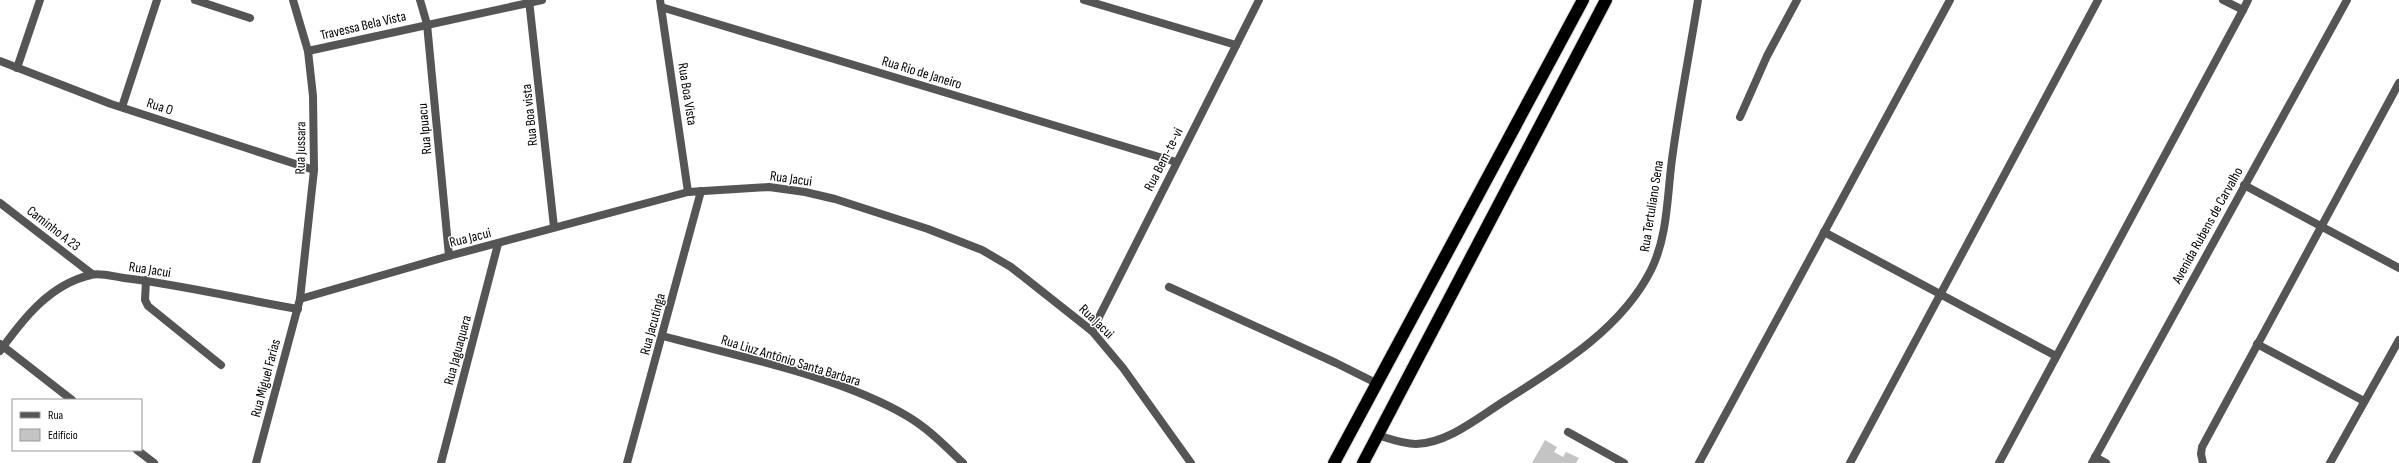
<svg xmlns="http://www.w3.org/2000/svg" width="2399" height="463" font-family="'Sofia Sans Condensed',sans-serif">
  <style>
    .building { fill: #c4c4c4 }
    .lines { fill: none; stroke-linecap: round; stroke-linejoin: round }
    .highway-casing { stroke: #dbdbdb; stroke-width: 14 }
    .lane { stroke: #555; stroke-width: 8 }
    .street { stroke: #555; stroke-width: 8 }
    .highway { stroke: #000; stroke-width: 12 }
    .labels { text-anchor: middle; stroke-width: 3; stroke-linejoin: round; paint-order: stroke }
    .street-label { font-size: 14px; fill: #000; stroke: #fff }
  </style>
  <rect width="100%" height="100%" fill="#fff"/>
  <polygon class="building" points="1545,440 1557,447 1554,452 1563,457 1566,452 1579,458 1576,463 1532,463"/>
  <g class="lines">
    <defs>
      <g id="highway">
        <polyline points="1334,463 1583,0"/>
        <polyline points="1363,463 1606,0"/>
      </g>
    </defs>
    <use href="#highway" class="highway-casing"/>
    <polyline class="lane" points="1169,287 1336,363 1376,383"/>
    <g class="street">
      <polyline points="195,0 250,18"/>
      <polyline points="420,0 427,24 449,256"/>
      <polyline points="529,0 554,227"/>
      <polyline points="660,0 688,192"/>
      <polyline points="1084,0 1236,45"/>
      <polyline points="2223,0 2243,10 2248,0"/>
      <polyline points="661,7 1176,162"/>
      <polyline points="308,51 542,0"/>
      <polyline points="0,61 111,104 314,170"/>
      <polyline points="17,68 40,0"/>
      <polyline points="122,107 157,0"/>
      <polyline points="1740,117 1767,56 1797,0"/>
      <polyline points="2244,185 2399,268"/>
      <polyline points="0,203 92,274"/>
      <polyline points="1824,232 2056,356"/>
      <polyline points="146,280 145,300 148,306 221,365"/>
      <polyline points="300,299 449,256 688,192 769,187 805,192 835,199 928,229 982,250 1011,267 1092,331 1123,368 1191,463"/>
      <polyline points="1092,331 1259,0"/>
      <path d="M663 336C740 357 839 376 907 416 929 429 945 446 963 463"/>
      <polyline points="0,344 72,400"/>
      <polyline points="2257,344 2364,401"/>
      <path d="M0 351C23 319 50 284 91 275 100 272 115 277 124 278 182 285 240 299 298 309"/>
      <polyline points="1568,432 1624,463"/>
      <path d="M1377 435C1390 439 1403 444 1416 444 1449 443 1480 416 1506 400 1560 366 1622 328 1651 270 1669 234 1667 190 1673 152 1680 101 1690 51 1698 0"/>
      <polyline points="137,450 154,463"/>
      <polyline points="2095,457 2106,463"/>
      <polyline points="256,463 300,299 314,170 313,96 308,51 293,0"/>
      <polyline points="441,463 498,244"/>
      <polyline points="627,463 701,191"/>
      <polyline points="1699,463 1950,0"/>
      <polyline points="1850,463 2098,0"/>
      <polyline points="1999,463 2243,10"/>
      <polyline points="2092,463 2347,0"/>
      <polyline points="2203,463 2201,454 2202,447 2399,83"/>
      <polyline points="2330,463 2399,340"/>
    </g>
    <use href="#highway" class="highway"/>
  </g>
  <g class="labels">
    <g class="street-label">
      <text transform="translate(363 25) rotate(-13)" y="5">Travessa Bela Vista</text>
      <text transform="translate(922 72) rotate(17)" y="5">Rua Rio de Janeiro</text>
      <text transform="translate(688 94) rotate(81)" y="5">Rua Boa Vista</text>
      <text transform="translate(160 106) rotate(18)" y="5">Rua O</text>
      <text transform="translate(529 115) rotate(-96)" y="5">Rua Boa vista</text>
      <text transform="translate(424 129) rotate(-95)" y="5">Rua Ipuacu</text>
      <text transform="translate(300 148) rotate(-89)" y="5">Rua Jussara</text>
      <text transform="translate(1163 159) rotate(-63)" y="5">Rua Bem-te-vi</text>
      <text transform="translate(791 178) rotate(8)" y="5">Rua Jacui</text>
      <text transform="translate(1651 206) rotate(-81)" y="5">Rua Tertuliano Sena</text>
      <text transform="translate(2207 225) rotate(-61)" y="5">Avenida Rubens de Carvalho</text>
      <text transform="translate(54 228) rotate(38)" y="5">Caminho A 23</text>
      <text transform="translate(470 237) rotate(-14)" y="5">Rua Jacui</text>
      <text transform="translate(150 269) rotate(9)" y="5">Rua Jacui</text>
      <text transform="translate(1097 321) rotate(44)" y="5">Rua Jacui</text>
      <text transform="translate(652 324) rotate(-75)" y="5">Rua Jacutinga</text>
      <text transform="translate(457 350) rotate(-75)" y="5">Rua Jaguaquara</text>
      <text transform="translate(791 360) rotate(17)" y="5">Rua Liuz Antônio Santa Barbara</text>
      <text transform="translate(265 378) rotate(-75)" y="5">Rua Miguel Farias</text>
    </g>
  </g>
  <rect x="12" y="399" width="130" height="52" fill="#ffffff" stroke="#999999"/>
  <rect x="20" y="412" width="20" height="6" fill="#555555" stroke="#999999"/>
  <text x="48" y="419" font-size="12" fill="#000000">Rua</text>
  <rect x="20" y="429" width="20" height="12" fill="#c4c4c4" stroke="#999999"/>
  <text x="48" y="439" font-size="12" fill="#000000">Edifício</text>
</svg>
